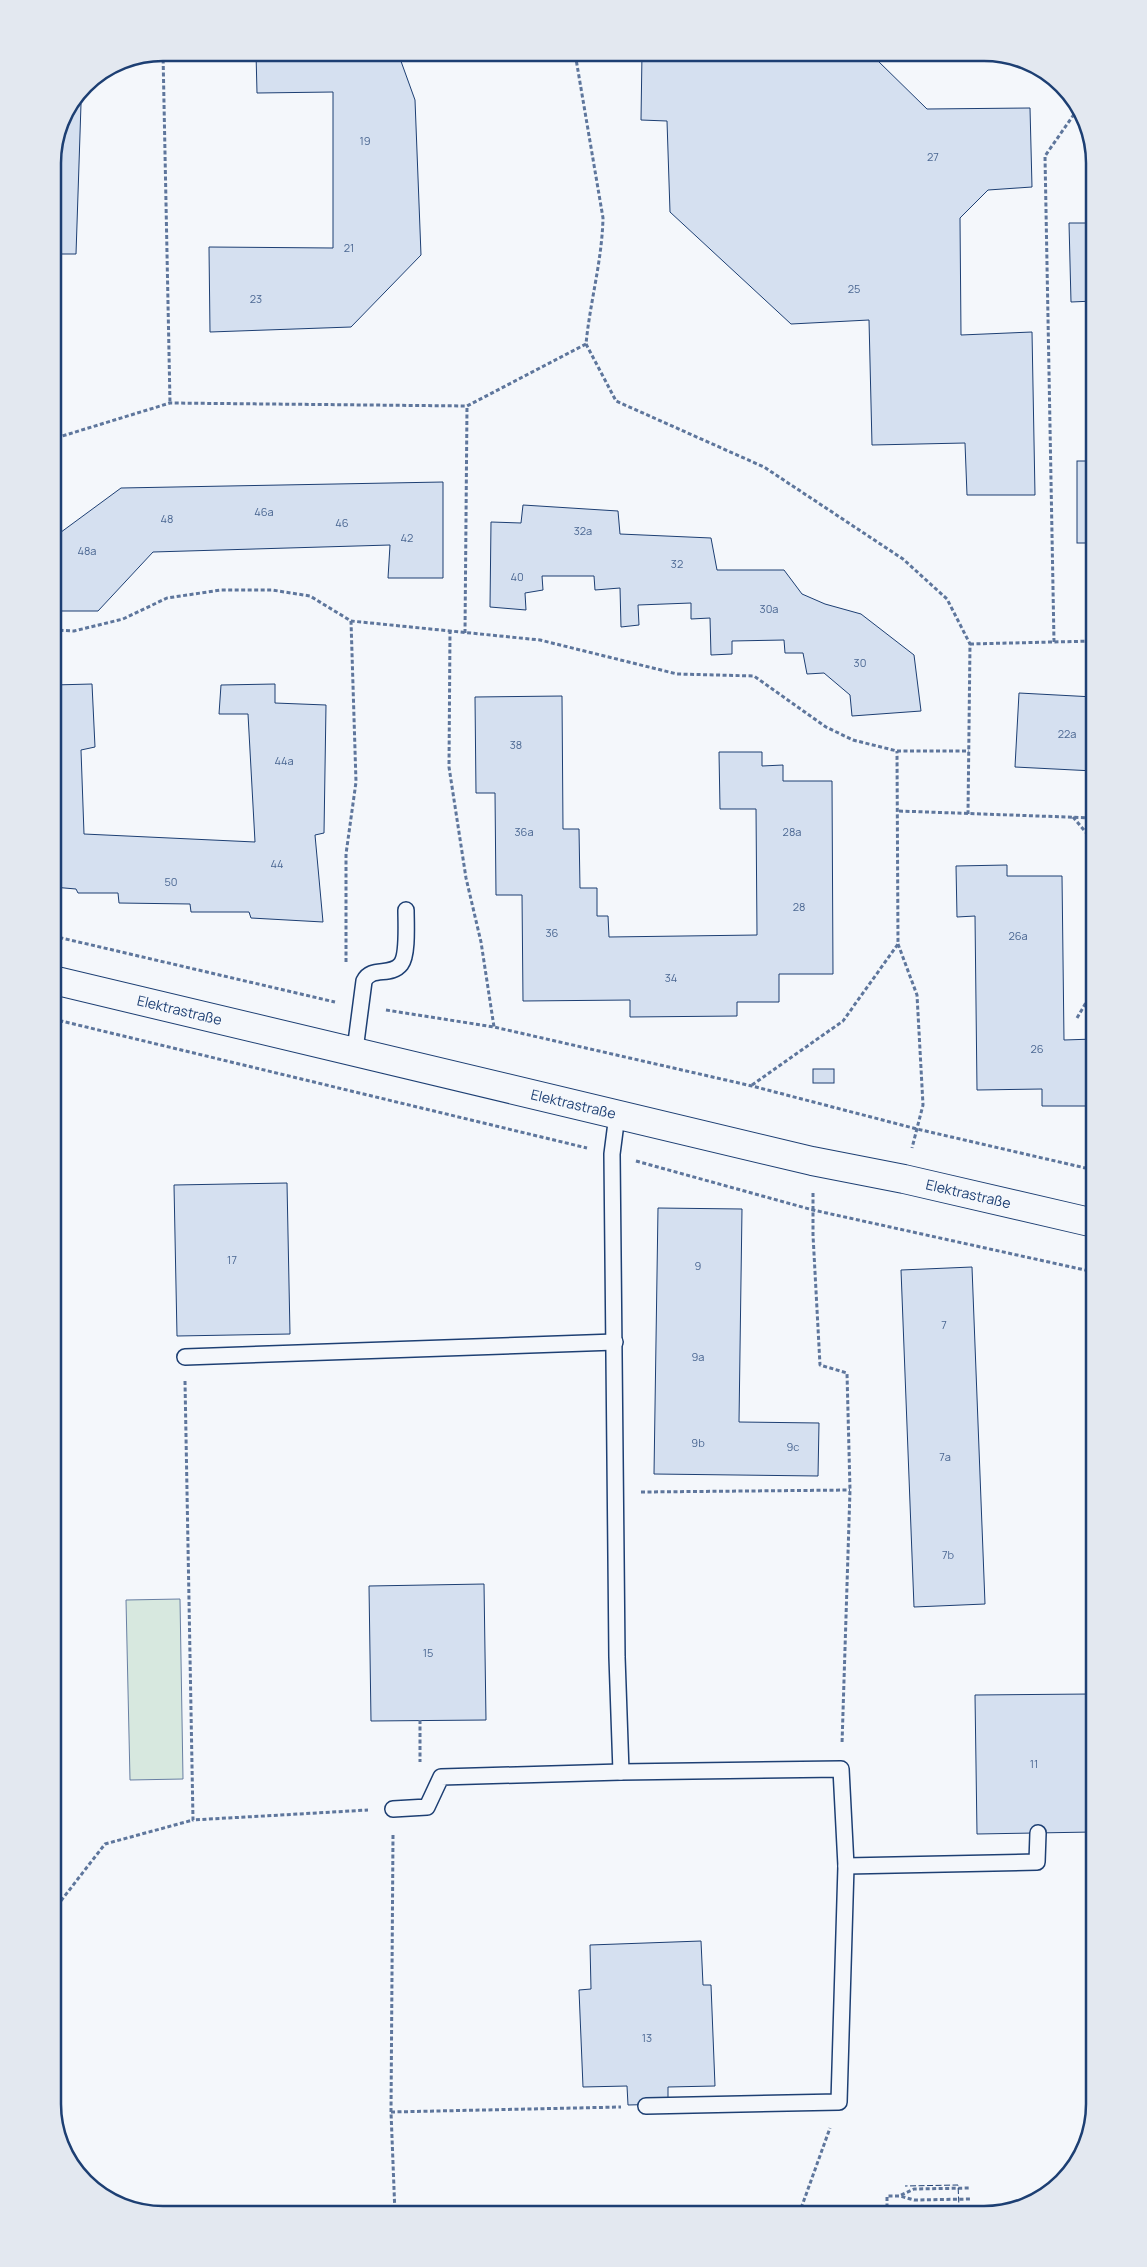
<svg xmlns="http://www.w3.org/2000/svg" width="1147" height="2267" font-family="Manrope,sans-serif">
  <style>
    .green { fill: #d7e8df; stroke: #687fa3 }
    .building { fill: #d5e0f0; stroke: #1d3f73 }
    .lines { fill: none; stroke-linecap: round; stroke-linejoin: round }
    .service-casing { stroke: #1d3f73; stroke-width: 18 }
    .minor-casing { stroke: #1d3f73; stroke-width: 30 }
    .path { stroke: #5e769c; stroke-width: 3; stroke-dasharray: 4 2.5; stroke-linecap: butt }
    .service { stroke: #f4f7fb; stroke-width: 15 }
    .minor { stroke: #f4f7fb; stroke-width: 28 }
    .fence { stroke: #1d3f73; stroke-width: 1; stroke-dasharray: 6 2.5; stroke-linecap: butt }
    .labels { text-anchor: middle; stroke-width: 4; stroke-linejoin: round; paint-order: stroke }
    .number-label { font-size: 11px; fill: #4b6792 }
    .street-label { font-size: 14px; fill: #1d3f73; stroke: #f4f7fb }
    .rim { fill: none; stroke: #1d3f73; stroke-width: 2.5 }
  </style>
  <rect width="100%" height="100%" fill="#f4f7fb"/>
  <polygon class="green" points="180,1599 183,1779 130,1780 126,1600"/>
  <g class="building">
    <polygon points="256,53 398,53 415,100 421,255 351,327 210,332 209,247 333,248 333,92 257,93"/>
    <polygon points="642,53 876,53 876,59 927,109 1030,108 1032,187 988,190 960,218 961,335 1032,332 1035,495 967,495 965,443 872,445 869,320 791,324 670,212 667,121 641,120"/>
    <polygon points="73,104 81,104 76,254 53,254 53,157 61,121"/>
    <polygon points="1069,223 1094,223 1094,301 1071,302"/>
    <rect x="1077" y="461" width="17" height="82"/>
    <polygon points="443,482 443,578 388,578 390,545 153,552 98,611 53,611 53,538 121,488"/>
    <polygon points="523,505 618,511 620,534 711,538 717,570 784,570 802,594 825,604 861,614 914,655 921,711 852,716 850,695 824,673 807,674 803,653 785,653 784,640 732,641 732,654 711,655 710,618 691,619 691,603 638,605 639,625 621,627 620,588 595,590 594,576 542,576 543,590 525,593 526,610 490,607 491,522 521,523"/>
    <polygon points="92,684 95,747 81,750 84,834 255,842 248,714 219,714 221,685 275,684 275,703 326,705 324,833 315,835 323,922 251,918 249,912 191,912 190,904 119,903 118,893 78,893 76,889 53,887 53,685"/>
    <polygon points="1019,693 1094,697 1094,771 1015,767"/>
    <polygon points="562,696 563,829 579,829 580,888 597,888 597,916 608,916 609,937 757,935 756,809 720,809 719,752 762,752 762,766 783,765 783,781 832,781 833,974 779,974 779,1002 737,1002 737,1016 630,1017 630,1000 523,1001 522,895 496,895 495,793 476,793 475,697"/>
    <polygon points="1007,865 1007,876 1062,876 1064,1040 1094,1039 1094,1124 1092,1124 1092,1106 1042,1106 1042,1089 977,1090 975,916 957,917 956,866"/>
    <rect x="813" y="1069" width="21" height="14"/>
    <polygon points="287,1183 290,1334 177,1336 174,1185"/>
    <polygon points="658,1208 742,1209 739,1422 819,1423 818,1476 654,1474"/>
    <polygon points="972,1267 985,1604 914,1607 901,1270"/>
    <polygon points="484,1584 486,1720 371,1721 369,1586"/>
    <polygon points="1091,1694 1093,1832 977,1834 975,1695"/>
    <polygon points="701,1941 703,1985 711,1985 715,2086 668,2087 668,2104 628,2105 627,2086 583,2087 579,1990 591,1989 590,1945"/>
  </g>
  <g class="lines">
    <defs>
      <g id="service">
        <path d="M355 1050 364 981C371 966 391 977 401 964 408 955 406 923 406 910"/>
        <polyline points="617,1115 612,1154 617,1657 621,1772"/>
        <polyline points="185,1357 615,1342"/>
        <polyline points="393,1809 427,1807 441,1777 621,1772 841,1769 846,1866 839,2102 646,2106"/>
        <polyline points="846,1866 1037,1862 1038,1833"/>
      </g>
      <g id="minor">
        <path id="s1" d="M53 980 812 1161 904 1179 1094 1223"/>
      </g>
    </defs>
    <use href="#service" class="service-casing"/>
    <use href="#minor" class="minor-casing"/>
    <g class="path">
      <polyline points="163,53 170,403"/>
      <polyline points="915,57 920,53"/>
      <polyline points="586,344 616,401 764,467 903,559 947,599 970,644 968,814"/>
      <path d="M53 444 59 437 170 403 467 406 586 344C590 302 602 261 603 218L575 53"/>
      <polyline points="53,630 74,631 123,619 167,598 221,590 272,590 310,596 351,621 540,640 677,674 754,676 826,727 853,740 897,751 969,751"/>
      <polyline points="450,630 449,767 466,878 481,942 494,1027"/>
      <polyline points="465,633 467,406"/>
      <polyline points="1054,642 1045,156 1077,110"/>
      <polyline points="970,644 1094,641"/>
      <polyline points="899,811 1094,818"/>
      <polyline points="1073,817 1094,842"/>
      <polyline points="53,936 335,1002"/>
      <polyline points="898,944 917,995 923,1105 912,1148"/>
      <polyline points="346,962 346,854 356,782 351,621"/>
      <polyline points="386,1010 494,1027 752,1086 917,1129 1094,1170"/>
      <polyline points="1077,1018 1094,989"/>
      <polyline points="53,1019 587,1148"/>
      <polyline points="752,1085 843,1021 898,944 897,751"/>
      <polyline points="636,1161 813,1210 1094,1272"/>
      <polyline points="813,1193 813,1235 820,1365 847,1373 850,1490 842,1744"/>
      <polyline points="185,1381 193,1820 368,1810"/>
      <polyline points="641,1492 850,1490"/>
      <polyline points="420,1720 420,1762"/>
      <polyline points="393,1835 391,2112 395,2214"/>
      <polyline points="53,1911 105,1844 193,1820"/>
      <polyline points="391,2112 621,2107"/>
      <polyline points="901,2195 914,2189 971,2188"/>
      <polyline points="799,2214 830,2128"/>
      <polyline points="887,2214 887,2196 900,2196 914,2200 972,2199"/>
    </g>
    <use href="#service" class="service"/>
    <use href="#minor" class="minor"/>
    <polyline class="fence" points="904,2208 959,2207 958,2185 905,2186"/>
  </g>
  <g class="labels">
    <g class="number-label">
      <text x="365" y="145">19</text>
      <text x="933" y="161">27</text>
      <text x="349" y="252">21</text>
      <text x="854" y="293">25</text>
      <text x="256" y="303">23</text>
      <text x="264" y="516">46a</text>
      <text x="167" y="523">48</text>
      <text x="342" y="527">46</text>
      <text x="583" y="535">32a</text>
      <text x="407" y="542">42</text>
      <text x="87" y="555">48a</text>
      <text x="677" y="568">32</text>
      <text x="517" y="581">40</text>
      <text x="769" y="613">30a</text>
      <text x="860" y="667">30</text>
      <text x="1067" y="738">22a</text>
      <text x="516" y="749">38</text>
      <text x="284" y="765">44a</text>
      <text x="524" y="836">36a</text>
      <text x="792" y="836">28a</text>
      <text x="277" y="868">44</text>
      <text x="171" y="886">50</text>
      <text x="799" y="911">28</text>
      <text x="552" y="937">36</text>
      <text x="1018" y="940">26a</text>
      <text x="671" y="982">34</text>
      <text x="1037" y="1053">26</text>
      <text x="232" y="1264">17</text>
      <text x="698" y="1270">9</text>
      <text x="944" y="1329">7</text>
      <text x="698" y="1361">9a</text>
      <text x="698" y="1447">9b</text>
      <text x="793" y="1451">9c</text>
      <text x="945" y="1461">7a</text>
      <text x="948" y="1559">7b</text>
      <text x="428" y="1657">15</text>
      <text x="1034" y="1768">11</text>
      <text x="647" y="2042">13</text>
    </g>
    <g class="street-label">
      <text dy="5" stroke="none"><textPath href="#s1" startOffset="130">Elektrastraße</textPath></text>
      <text dy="5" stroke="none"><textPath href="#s1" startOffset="535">Elektrastraße</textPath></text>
      <text dy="5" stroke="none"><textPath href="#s1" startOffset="940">Elektrastraße</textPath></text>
    </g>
  </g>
  <path d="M0 0H1147V2267H0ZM163 61H984A102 102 0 0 1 1086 163V2104A102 102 0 0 1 984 2206H163A102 102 0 0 1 61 2104V163A102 102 0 0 1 163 61Z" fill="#e3e8f0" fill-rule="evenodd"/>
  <path class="rim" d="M163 61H984A102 102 0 0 1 1086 163V2104A102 102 0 0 1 984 2206H163A102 102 0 0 1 61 2104V163A102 102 0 0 1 163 61Z"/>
</svg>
